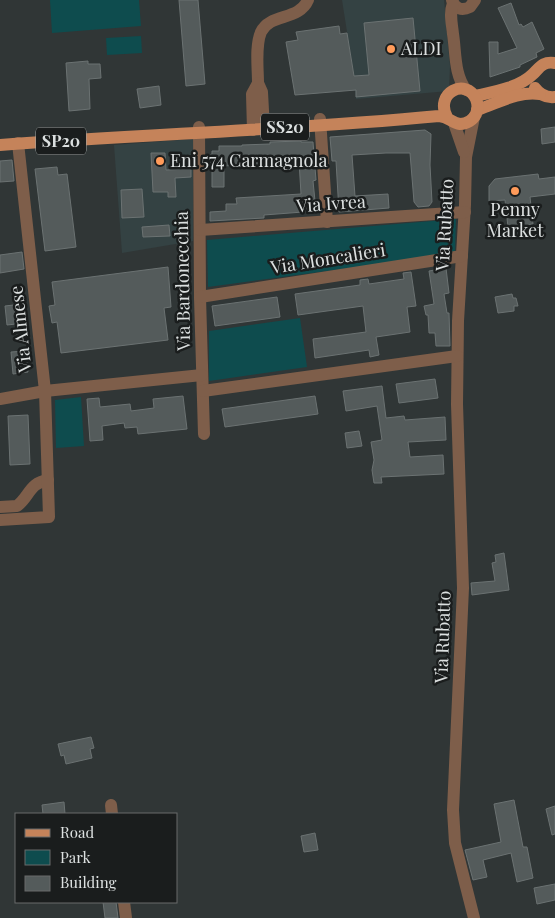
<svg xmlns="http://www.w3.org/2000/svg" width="555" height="918" font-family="'Playfair Display',serif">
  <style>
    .built { fill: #344243 }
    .green { fill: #0e4c4e }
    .building { fill: #545b5b; stroke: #6b7272 }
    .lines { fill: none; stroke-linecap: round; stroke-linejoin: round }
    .minor { stroke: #7e5e4a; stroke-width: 12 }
    .major { stroke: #c5835a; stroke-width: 12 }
    .poi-dot { fill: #ff9b5a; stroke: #1a1d1d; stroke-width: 2 }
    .labels { text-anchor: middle; stroke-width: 5; stroke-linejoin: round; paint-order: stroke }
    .shield { fill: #1a1d1d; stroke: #a2a6a6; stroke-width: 1 }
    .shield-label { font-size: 16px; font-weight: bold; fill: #dce0e0 }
    .poi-label { font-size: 18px; fill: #dce0e0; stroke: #1a1d1d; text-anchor: start }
    .street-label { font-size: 18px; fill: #dce0e0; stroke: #1a1d1d }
  </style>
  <rect width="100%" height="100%" fill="#303636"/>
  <g class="built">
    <polygon points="342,0 444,0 450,66 449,91 356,99 354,76"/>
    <polygon points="193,139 193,241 122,253 114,145"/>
  </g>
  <g class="green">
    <polygon points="50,0 139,0 141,26 52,33"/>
    <polygon points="141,36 142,53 107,55 106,38"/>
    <polygon points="456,219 455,254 208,287 207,240"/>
    <polygon points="300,318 307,367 209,381 209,331"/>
    <polygon points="81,397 84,446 56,448 55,400"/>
  </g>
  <g class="building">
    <polygon points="179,0 198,0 205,84 186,86"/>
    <polygon points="511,3 519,25 521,24 523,27 532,22 544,49 536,53 537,57 520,65 520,67 490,77 489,42 498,42 498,54 517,48 498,8"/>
    <polygon points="413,18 420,91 356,97 356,90 295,95 286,42 298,40 296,32 339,26 340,34 347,33 354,76 369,75 364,23"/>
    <polygon points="88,61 88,64 100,64 101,78 89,79 90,109 69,111 66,63"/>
    <polygon points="159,86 161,105 140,108 137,89"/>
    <polygon points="555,127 555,142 542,144 541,129"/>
    <polygon points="425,130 431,134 430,165 432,202 429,206 418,207 414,202 410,153 386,153 352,155 355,196 388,194 389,208 339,212 336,161 332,161 330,137"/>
    <polygon points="301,141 301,142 313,142 316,180 313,181 316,211 264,215 264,218 210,221 210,212 226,211 226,204 237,204 236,198 301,194 299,161 224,166 224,187 212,187 212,169 207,169 207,156 212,154 212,151 219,151 219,146 242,146 242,145 270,144 270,142"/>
    <polygon points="151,153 165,153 166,170 191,169 191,177 175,178 176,197 168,197 168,192 153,192"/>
    <polygon points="12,160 14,181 0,182 0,161"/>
    <polygon points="57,167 58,175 67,174 76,247 45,251 35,169"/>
    <polygon points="538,174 539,179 555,177 555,194 530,197 533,224 508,227 505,200 489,201 489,186 495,179"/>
    <polygon points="142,189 144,217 122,218 121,190"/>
    <polygon points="169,225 170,236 143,237 142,227"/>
    <polygon points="22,252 24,269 0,273 0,255"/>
    <polygon points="168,267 171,307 164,308 168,340 61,353 57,322 52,323 49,306 55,305 52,282"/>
    <polygon points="446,268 449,293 444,294 447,313 449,313 450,346 436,346 435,333 429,333 428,315 426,315 424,306 434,304 429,271"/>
    <polygon points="411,272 416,306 407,307 410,332 376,337 379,355 370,357 369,350 315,358 313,339 366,332 363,306 298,315 295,294 360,285 360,280 368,279 369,284 404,279 403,273"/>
    <polygon points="512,294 513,298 516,298 518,306 514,306 514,311 498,313 495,297"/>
    <polygon points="277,297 280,317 215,326 212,306"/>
    <polygon points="22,304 25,323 7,325 5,306"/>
    <polygon points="26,351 28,372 13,374 11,352"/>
    <polygon points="435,379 438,398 399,403 396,384"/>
    <polygon points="382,386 386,418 404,416 405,420 445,417 446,440 408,442 410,457 443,455 444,474 381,477 382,483 374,483 372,470 374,460 371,442 382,440 377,406 346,411 343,391"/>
    <polygon points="183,396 187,429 138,434 137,427 125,428 124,423 102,426 103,440 90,441 87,399 99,398 100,407 130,404 131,411 154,408 153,399"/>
    <polygon points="315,396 318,414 225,427 222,409"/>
    <polygon points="28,415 30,464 10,465 8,416"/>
    <polygon points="359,431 362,446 347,448 345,433"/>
    <polygon points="504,553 509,590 472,595 471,583 495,581 492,563 496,562 495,555"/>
    <polygon points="91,737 94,748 90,749 92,758 66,764 64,755 61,756 58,744"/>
    <polygon points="514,800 523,847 527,847 533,878 517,882 511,853 483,860 487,877 473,880 465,850 501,842 494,804"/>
    <polygon points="64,802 65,814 43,814 42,805"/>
    <polygon points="555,806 555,834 552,835 546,809"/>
    <polygon points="315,833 318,850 304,852 301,836"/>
    <polygon points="555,884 555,900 537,904 534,888"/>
    <polygon points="103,902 116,902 118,918 105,918"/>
  </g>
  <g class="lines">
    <g class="minor">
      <path d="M452 0C455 9 462 11 470 7L475 0"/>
      <path d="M453 3C449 14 452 23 453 34 456 53 454 74 466 90"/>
      <path d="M258 83C258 68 255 46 261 32 270 13 299 21 308 0"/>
      <polyline points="474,117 466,157 465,205 458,321 457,404 463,588 453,810 455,843 474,918"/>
      <polyline points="320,119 327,222"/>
      <polyline points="454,123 464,152"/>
      <polyline points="199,127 200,297 204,434"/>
      <polyline points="253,130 252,94 258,83 262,92 264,129"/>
      <polyline points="200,230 465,212"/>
      <polyline points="200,297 462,256"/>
      <polyline points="203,391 457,356"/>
      <polyline points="0,399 45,391 202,375"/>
      <path d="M0 507 17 506C30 496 29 483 48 480"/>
      <polyline points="0,520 49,517 45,391 18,143"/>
      <polyline points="111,805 112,814"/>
      <polyline points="124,902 126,918"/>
    </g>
    <g class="major">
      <path d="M535 88C540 95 546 98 555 97"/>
      <path d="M475 96C493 92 519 88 533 74 540 67 543 61 555 63"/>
      <path d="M477 110C499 103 516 91 540 94"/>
      <path d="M0 145C146 134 293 130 439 116 449 117 452 123 460 124 467 124 473 120 476 114 478 109 478 104 476 99 466 77 434 93 447 117"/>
    </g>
  </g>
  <g class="poi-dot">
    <circle cx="391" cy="49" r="5"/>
    <circle cx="160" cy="161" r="5"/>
    <circle cx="515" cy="191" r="5"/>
  </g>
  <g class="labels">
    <g class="shield">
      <rect x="261" y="113.5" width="48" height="27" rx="4"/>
      <rect x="36" y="127.5" width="50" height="27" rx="4"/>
    </g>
    <g class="shield-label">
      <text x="285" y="133">SS20</text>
      <text x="61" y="147">SP20</text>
    </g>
    <g class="poi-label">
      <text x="401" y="55">ALDI</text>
      <text x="170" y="167">Eni 574 Carmagnola</text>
      <text x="515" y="216" text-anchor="middle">Penny<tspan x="515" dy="21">Market</tspan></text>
    </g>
    <g class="street-label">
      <text transform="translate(331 204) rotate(-4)" y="6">Via Ivrea</text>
      <text transform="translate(445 225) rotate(-87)" y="6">Via Rubatto</text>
      <text transform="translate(328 259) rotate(-9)" y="6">Via Moncalieri</text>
      <text transform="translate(183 281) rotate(-91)" y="6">Via Bardonecchia</text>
      <text transform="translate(21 329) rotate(-96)" y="6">Via Almese</text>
      <text transform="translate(443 637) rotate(-88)" y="6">Via Rubatto</text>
    </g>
  </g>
  <rect x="15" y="813" width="162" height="90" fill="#1a1d1d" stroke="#686b6b"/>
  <rect x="25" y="829" width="25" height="8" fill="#c5835a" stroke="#686b6b"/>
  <text x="60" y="838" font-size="15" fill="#dce0e0">Road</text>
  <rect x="25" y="850" width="25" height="15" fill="#0e4c4e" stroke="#686b6b"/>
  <text x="60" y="863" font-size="15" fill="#dce0e0">Park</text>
  <rect x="25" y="876" width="25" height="15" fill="#545b5b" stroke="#686b6b"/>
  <text x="60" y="888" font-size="15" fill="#dce0e0">Building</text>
</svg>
